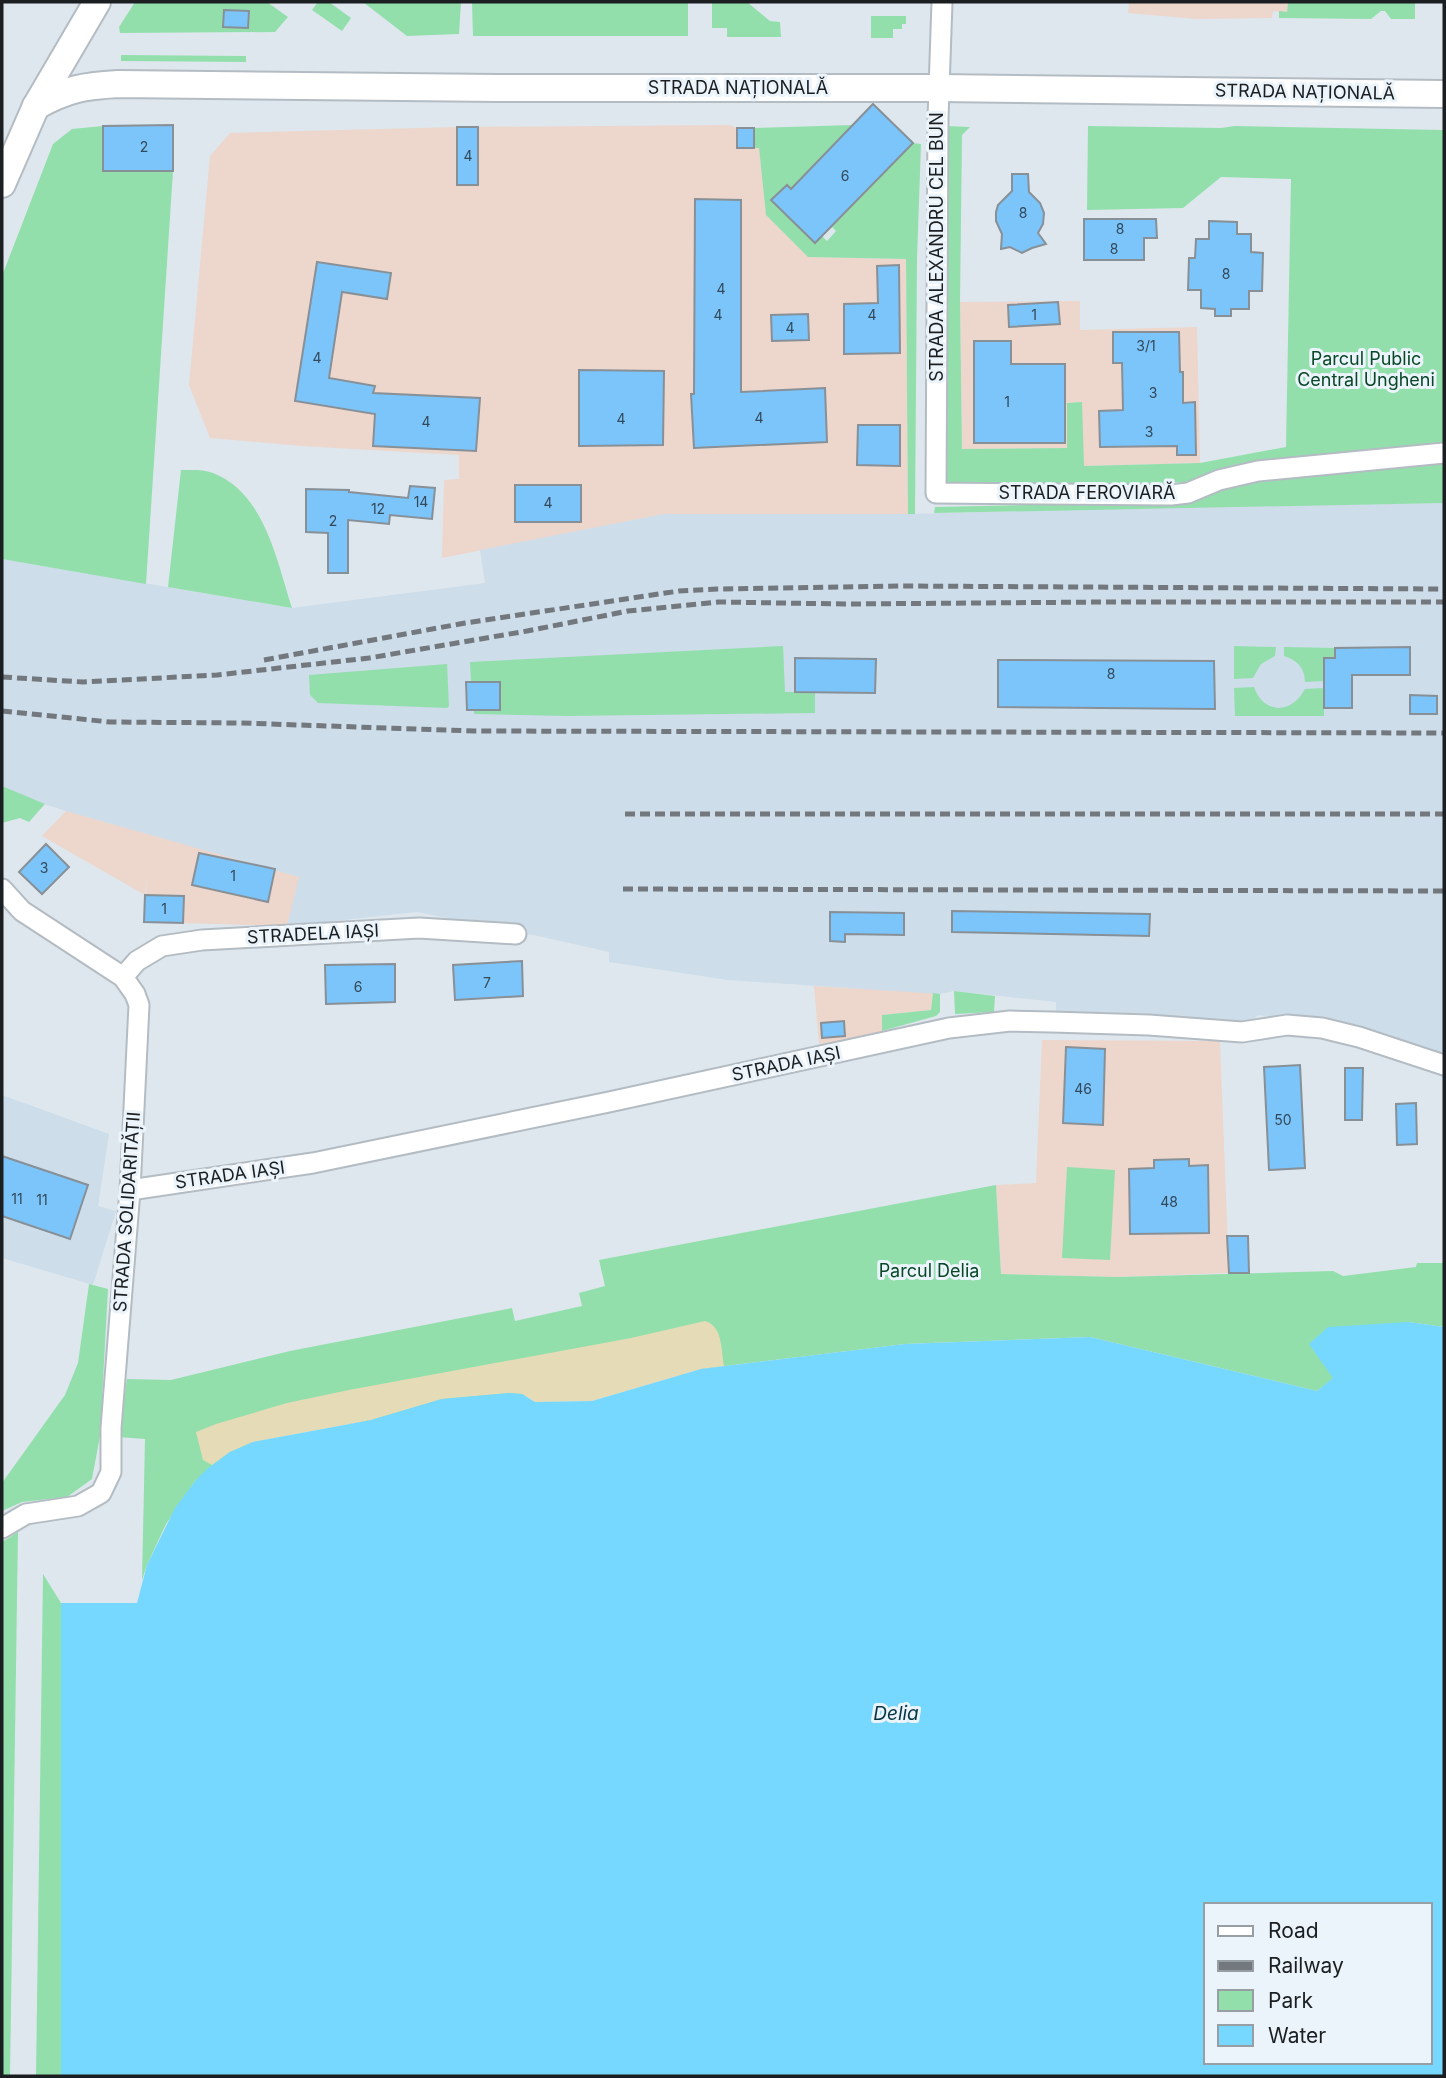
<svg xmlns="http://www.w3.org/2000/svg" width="1446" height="2078" font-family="Inter,sans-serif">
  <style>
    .commercial { fill: #edd6cb }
    .built { fill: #cddde9 }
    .green { fill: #92dfac }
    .sand { fill: #e5dcb7 }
    .water { fill: #77d8ff; fill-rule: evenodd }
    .building { fill: #7cc5fb; stroke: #889097; stroke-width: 2 }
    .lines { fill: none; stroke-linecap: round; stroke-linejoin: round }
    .street-casing { stroke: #b4bcc3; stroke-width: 23 }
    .secondary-casing { stroke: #b4bcc3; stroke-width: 30 }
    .street { stroke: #fff; stroke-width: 19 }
    .secondary { stroke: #fff; stroke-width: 26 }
    .rail { stroke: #72787d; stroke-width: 5; stroke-dasharray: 10 5; stroke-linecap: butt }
    .labels { text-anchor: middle; stroke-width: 6; stroke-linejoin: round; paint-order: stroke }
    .number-label { font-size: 14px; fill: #334858 }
    .street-label { font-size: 18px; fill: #1b1f21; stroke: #ebf4fb }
    .park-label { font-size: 18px; fill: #094727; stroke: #ebf4fb }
    .water-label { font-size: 19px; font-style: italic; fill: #053443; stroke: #ebf4fb }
  </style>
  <rect width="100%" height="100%" fill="#dee7ee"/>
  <g class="commercial">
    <polygon points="1129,2 1288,2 1287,13 1273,11 1272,18 1196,19 1128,13"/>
    <polygon points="730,125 737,128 737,148 759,148 766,215 808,257 906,259 908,514 664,514 442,558 444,480 459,479 459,455 301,446 210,438 189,385 210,156 230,133 457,127"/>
    <polygon points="1080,301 1080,330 1197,327 1200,463 1083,466 1081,402 1067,403 1068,448 962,449 960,302"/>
    <polygon points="66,811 300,877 287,926 144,922 147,880 145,895 42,836"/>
    <polygon points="814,986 933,993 931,1010 882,1015 883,1035 819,1044"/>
    <polygon points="1042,1040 1220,1041 1229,1273 1117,1277 1001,1274 996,1185 1036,1183"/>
  </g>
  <g class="built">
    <polygon points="1444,503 1444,1059 1366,1030 1258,1015 1246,1026 1152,1014 1056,1012 1056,1002 954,991 940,994 728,980 609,962 609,952 538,936 417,912 287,926 299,877 66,811 38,802 2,786 2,559 292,608 485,583 480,550 664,514 908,514 1203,506"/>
    <polygon points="2,1095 109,1134 98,1206 116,1211 93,1285 2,1258"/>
  </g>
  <g class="green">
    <polygon points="135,2 267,2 288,17 275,32 120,33 119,27"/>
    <polygon points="318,2 329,2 351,18 342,31 312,10"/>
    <polygon points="363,2 461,2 459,34 407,36"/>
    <polygon points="472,2 688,2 688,36 473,36"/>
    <polygon points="712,2 747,2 770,21 780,22 781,37 727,37 727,28 712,28"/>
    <polygon points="1288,2 1415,2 1415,19 1391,19 1385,11 1381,11 1371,19 1279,18 1279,11 1287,12"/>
    <polygon points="871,16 906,16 906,24 902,24 902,29 893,29 893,38 871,38"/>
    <polygon points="121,55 246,56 246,62 121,61"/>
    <polygon points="853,125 791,189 786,185 779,192 783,197 776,205 815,243 822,236 827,241 836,231 832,227 913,143 921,144 917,259 915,514 908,514 906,259 808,257 766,215 759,148 754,148 754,128"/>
    <polygon points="103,126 103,171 173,171 146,584 2,559 2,276 53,144 72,129"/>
    <polygon points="946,126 970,127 962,135 960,302 962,449 1067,448 1067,403 1082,402 1084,466 1200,463 1286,447 1291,179 1221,177 1183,208 1087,210 1088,126 1221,128 1235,126 1444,130 1444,445 1287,460 1186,482 1098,485 945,483"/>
    <polygon points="1444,459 1444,503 934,513 935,507 1180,502 1249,479"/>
    <path d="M181 470C191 470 203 469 213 473 265 493 277 562 292 608L168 587Z"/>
    <polygon points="783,646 785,692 815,692 815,713 568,716 474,714 474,709 500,710 500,683 471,682 470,662"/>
    <polygon points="1234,646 1276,647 1275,656 1261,664 1253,678 1234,679"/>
    <path d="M1284 647 1335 648V658H1324V681L1305 682C1305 668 1297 660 1284 656Z"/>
    <polygon points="447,664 449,706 447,708 318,703 310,695 309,675"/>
    <path d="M1254 687C1264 715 1292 714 1305 689L1324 688V716H1235L1234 688Z"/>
    <polygon points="2,786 45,804 29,822 20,818 2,823"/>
    <polygon points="954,991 995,996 994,1012 955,1014"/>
    <polygon points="933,993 940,994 940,1012 936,1016 882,1031 882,1015 931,1010"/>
    <polygon points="1067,1167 1115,1170 1110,1260 1062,1258"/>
    <polygon points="996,1185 1001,1274 1117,1277 1333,1271 1343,1276 1416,1267 1417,1263 1444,1263 1444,1327 1409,1322 1317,1391 1090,1337 905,1344 701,1369 322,1428 253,1442 196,1480 166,1524 147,1565 142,1580 145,1439 118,1437 127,1379 171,1380 290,1351 512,1308 515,1321 582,1306 579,1293 605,1286 599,1260"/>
    <polygon points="89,1284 108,1289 100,1436 92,1479 67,1497 22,1502 2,1511 2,1483 65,1395 78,1363"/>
    <polygon points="18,1532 10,2076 2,2076 2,1542"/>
    <polygon points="43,1574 61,1603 61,2076 36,2076"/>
  </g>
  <path class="sand" d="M705 1321C723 1326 721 1350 724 1366L701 1369 592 1401 535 1402 522 1394 509 1393 442 1399 371 1420 253 1442 230 1452 212 1465 203 1460 196 1432 216 1424 287 1403 349 1390 631 1338Z"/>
  <path class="water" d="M1409 1322 1444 1327V2076H61V1603H137L147 1565 175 1508 196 1480 207 1469 230 1452 253 1442 371 1420 442 1399 509 1393 522 1394 535 1402 592 1401 701 1369 905 1344 1090 1337 1317 1391 1333 1378 1309 1344 1328 1327ZM1206 1905H1430V2062H1206Z"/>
  <g class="building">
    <polygon points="224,10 249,11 248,28 223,27"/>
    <polygon points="873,104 913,143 815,243 771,200 787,185 791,189"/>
    <polygon points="173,125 173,171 103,171 103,126"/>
    <rect x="457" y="127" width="21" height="58"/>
    <rect x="737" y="128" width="17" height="20"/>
    <polygon points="1012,174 1028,174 1029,192 1040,203 1044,213 1043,224 1038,233 1046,244 1032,248 1022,253 1010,247 1001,249 1002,234 996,221 996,212 998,205 1012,191"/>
    <polygon points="695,199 741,200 741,392 825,388 827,442 694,448 691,394 694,394"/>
    <polygon points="1084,219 1156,219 1157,238 1144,238 1144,260 1084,260"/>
    <polygon points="1209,221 1237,222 1237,234 1251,234 1251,252 1263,253 1262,291 1249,291 1249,309 1231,309 1231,316 1215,316 1215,309 1201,308 1201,290 1188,290 1189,258 1195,258 1196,239 1209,239"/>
    <polygon points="317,262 391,273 387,299 342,292 329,378 375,386 373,393 480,398 476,451 373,446 375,414 295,401"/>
    <polygon points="899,265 900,353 844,354 844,304 878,303 877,266"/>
    <polygon points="1058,302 1060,324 1009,327 1008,305"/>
    <polygon points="808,314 809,340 772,341 771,315"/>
    <polygon points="1113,332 1179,332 1180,372 1183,372 1183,403 1195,402 1196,455 1177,455 1177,446 1100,447 1099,411 1123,410 1122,363 1113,363"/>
    <polygon points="974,341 1011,341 1011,364 1065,364 1065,443 974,443"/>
    <polygon points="579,370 664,371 663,445 579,446"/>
    <polygon points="858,425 900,425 900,466 857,465"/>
    <rect x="515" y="485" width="66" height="37"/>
    <polygon points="410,486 435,488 432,519 390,515 389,524 348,520 348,573 328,573 328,533 306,532 306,489 349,490 349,492 408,498"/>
    <polygon points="1410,647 1410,675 1352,675 1352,708 1324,708 1324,658 1335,658 1335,648"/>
    <polygon points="795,658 876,659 875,693 795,692"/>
    <polygon points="998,660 1214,661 1215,709 998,707"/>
    <polygon points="466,682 500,682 500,710 467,710"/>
    <polygon points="1410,695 1437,696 1437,714 1410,714"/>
    <polygon points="46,844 69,867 42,894 19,872"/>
    <polygon points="199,853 275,869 268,902 192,885"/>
    <polygon points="145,895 184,896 183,923 144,922"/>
    <polygon points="952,911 1150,914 1149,936 952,932"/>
    <polygon points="830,912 904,913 904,935 845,934 845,942 830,941"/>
    <polygon points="522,961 523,996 455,1000 453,965"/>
    <polygon points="395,964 395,1002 326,1004 325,965"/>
    <polygon points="844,1021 845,1036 822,1038 821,1023"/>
    <polygon points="1066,1047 1105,1049 1103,1125 1063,1123"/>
    <polygon points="1300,1065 1305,1168 1269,1170 1264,1067"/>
    <polygon points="1345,1068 1363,1068 1362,1120 1345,1120"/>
    <polygon points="1416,1103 1417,1144 1397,1145 1396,1104"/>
    <polygon points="2,1156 88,1185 70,1239 2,1216"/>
    <polygon points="1189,1159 1189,1166 1208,1165 1209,1233 1130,1234 1129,1169 1154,1168 1154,1160"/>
    <polygon points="1227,1236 1248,1236 1249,1273 1229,1273"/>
  </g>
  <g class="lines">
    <defs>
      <g id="street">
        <polyline points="942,2 938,118 936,493 1171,495 1188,493 1219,480 1258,471 1444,453"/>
        <polyline points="2,889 22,911 123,977 135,994 139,1005 130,1190 111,1428 111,1472 101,1493 78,1506 26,1514 2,1528"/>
        <polyline points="123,977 137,961 162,946 202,940 419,928 516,934"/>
        <polyline points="130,1190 313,1163 609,1102 949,1028 1010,1021 1052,1022 1149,1025 1242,1032 1287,1025 1322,1028 1359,1037 1444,1065"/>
      </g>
      <g id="secondary">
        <path d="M36 106C67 89 83 86 118 84L498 88H939L1444 94"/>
        <polyline points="2,184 36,106 97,2"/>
      </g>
    </defs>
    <use href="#street" class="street-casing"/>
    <use href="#secondary" class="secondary-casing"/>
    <use href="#street" class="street"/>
    <use href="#secondary" class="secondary"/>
    <g class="rail">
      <polyline points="264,660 465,623 679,591 717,589 905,586 1444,589"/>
      <polyline points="2,677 83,682 217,675 369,658 527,631 628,611 719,602 845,604 1105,602 1444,602"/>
      <polyline points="2,711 110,722 241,723 474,731 1444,733"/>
      <polyline points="625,814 1444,814"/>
      <polyline points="623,889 1444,891"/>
    </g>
  </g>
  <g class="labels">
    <g class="number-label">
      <text x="144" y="152">2</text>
      <text x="468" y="161">4</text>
      <text x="845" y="181">6</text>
      <text x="1023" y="218">8</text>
      <text x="1120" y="234">8</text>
      <text x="1114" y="254">8</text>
      <text x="1226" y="279">8</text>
      <text x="721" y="294">4</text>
      <text x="718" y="320">4</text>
      <text x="872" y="320">4</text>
      <text x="1034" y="320">1</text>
      <text x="790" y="333">4</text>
      <text x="1146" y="351">3/1</text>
      <text x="317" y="363">4</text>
      <text x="1153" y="398">3</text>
      <text x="1007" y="407">1</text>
      <text x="759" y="423">4</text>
      <text x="621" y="424">4</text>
      <text x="426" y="427">4</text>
      <text x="1149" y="437">3</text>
      <text x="421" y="507">14</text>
      <text x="548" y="508">4</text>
      <text x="378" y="514">12</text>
      <text x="333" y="526">2</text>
      <text x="1111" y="679">8</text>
      <text x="44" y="873">3</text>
      <text x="233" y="881">1</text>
      <text x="164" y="914">1</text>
      <text x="487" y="988">7</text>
      <text x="358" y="992">6</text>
      <text x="1083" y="1094">46</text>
      <text x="1283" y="1125">50</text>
      <text x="17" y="1204">11</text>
      <text x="42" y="1205">11</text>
      <text x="1169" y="1207">48</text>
    </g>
    <g class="street-label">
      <text x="738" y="94">STRADA NAȚIONALĂ</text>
      <text transform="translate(1305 92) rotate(1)" y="6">STRADA NAȚIONALĂ</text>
      <text transform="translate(937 247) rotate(-90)" y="6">STRADA ALEXANDRU CEL BUN</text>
      <text x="1087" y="499">STRADA FEROVIARĂ</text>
      <text transform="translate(313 934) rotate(-3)" y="6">STRADELA IAȘI</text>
      <text transform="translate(786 1064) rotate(-12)" y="6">STRADA IAȘI</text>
      <text transform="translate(230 1175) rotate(-8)" y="6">STRADA IAȘI</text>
      <text transform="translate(127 1212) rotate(-86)" y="6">STRADA SOLIDARITĂȚII</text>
    </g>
    <g class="park-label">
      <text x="1366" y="365">Parcul Public<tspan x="1366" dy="21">Central Ungheni</tspan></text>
      <text x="929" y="1277">Parcul Delia</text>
    </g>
    <g class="water-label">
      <text x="896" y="1720">Delia</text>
    </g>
  </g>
  <rect width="1446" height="2078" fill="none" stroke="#1b1f21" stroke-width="7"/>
  <rect x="1204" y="1903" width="228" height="161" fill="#ebf4fb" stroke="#989fa4" stroke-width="2"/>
  <rect x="1218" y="1926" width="35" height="10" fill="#ffffff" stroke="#989fa4" stroke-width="2"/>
  <text x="1268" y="1938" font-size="21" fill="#1b1f21">Road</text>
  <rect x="1218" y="1961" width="35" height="10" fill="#72787d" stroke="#989fa4" stroke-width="2"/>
  <text x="1268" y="1973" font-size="21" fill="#1b1f21">Railway</text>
  <rect x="1218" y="1990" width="35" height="21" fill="#92dfac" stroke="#989fa4" stroke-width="2"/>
  <text x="1268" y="2008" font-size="21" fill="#1b1f21">Park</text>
  <rect x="1218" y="2025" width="35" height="21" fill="#77d8ff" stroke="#989fa4" stroke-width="2"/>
  <text x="1268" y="2043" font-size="21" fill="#1b1f21">Water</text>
</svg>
